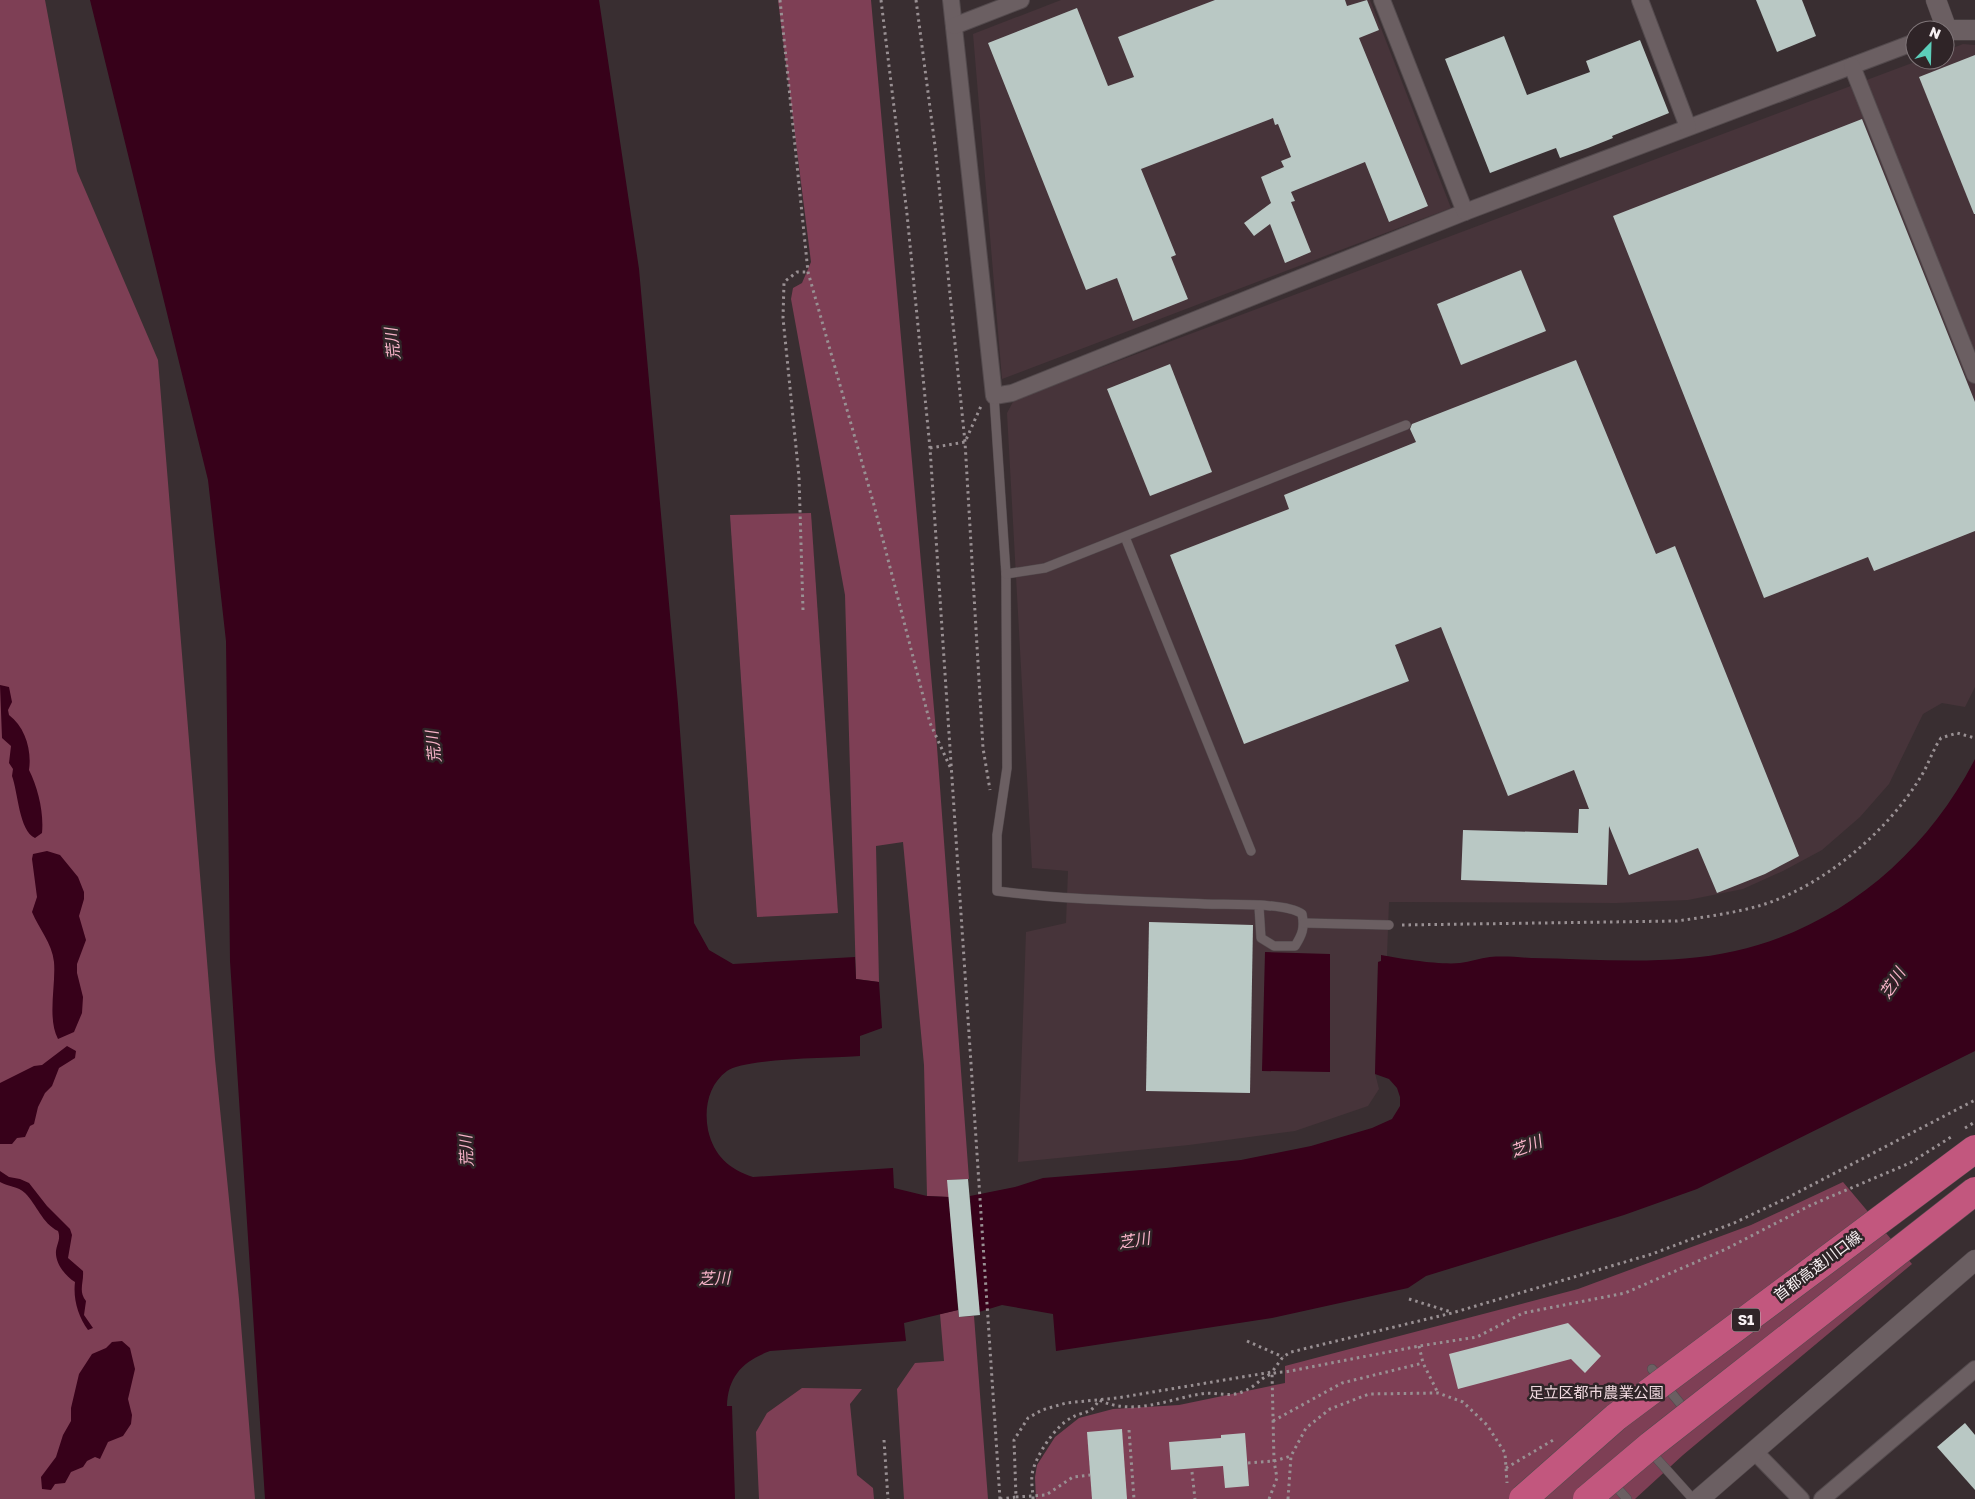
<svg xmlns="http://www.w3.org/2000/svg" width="1975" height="1499" font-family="'Golos Text','Noto Sans JP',sans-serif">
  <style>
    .built { fill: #47343a }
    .green { fill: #7e3f55 }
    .water { fill: #37011a }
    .building { fill: #b9c8c4 }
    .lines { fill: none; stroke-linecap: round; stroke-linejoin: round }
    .service-casing { stroke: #534a4d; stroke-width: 10 }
    .minor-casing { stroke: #534a4d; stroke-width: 18 }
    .tertiary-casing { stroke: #534a4d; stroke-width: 21 }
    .path { stroke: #999093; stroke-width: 3; stroke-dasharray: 2.5 4; stroke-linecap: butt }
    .service { stroke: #6b5f62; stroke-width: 9 }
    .minor { stroke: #6b5f62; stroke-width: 16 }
    .tertiary { stroke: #6b5f62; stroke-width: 20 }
    .motorway-bridge-casing { stroke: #534a4d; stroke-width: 29; stroke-linecap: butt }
    .motorway-bridge { stroke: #c2577e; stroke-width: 28 }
    .labels { text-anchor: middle; stroke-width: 5; stroke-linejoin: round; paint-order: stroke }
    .shield { fill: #2f2427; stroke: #bab2b4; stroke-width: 1 }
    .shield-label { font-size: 14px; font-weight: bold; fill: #f6eff1 }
    .street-label { font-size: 15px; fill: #f6eff1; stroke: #2f2427 }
    .park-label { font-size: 15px; fill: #f0d9df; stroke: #2f2427 }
    .water-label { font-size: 16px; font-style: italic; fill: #f7b3c8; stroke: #2f2427 }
  </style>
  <rect width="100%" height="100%" fill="#392e31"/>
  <g class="built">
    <polygon points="1061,0 1370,0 1451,208 1002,379 973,34"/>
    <polygon points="1963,44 1975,45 1975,687 1965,707 1942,703 1923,714 1889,784 1860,817 1822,850 1783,871 1743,889 1688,900 1616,903 1389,902 1387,956 1381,955 1381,961 1378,962 1375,1073 1379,1089 1368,1106 1295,1131 1189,1145 1018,1162 1026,932 1066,923 1068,871 1032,868 1007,413 1014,400 1920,60 1945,60 1945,51"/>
  </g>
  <g class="green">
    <polygon points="0,0 45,0 77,171 158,360 215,1059 239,1299 255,1499 0,1499"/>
    <polygon points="778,0 871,0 935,720 969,1179 948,1180 949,1197 927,1196 924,1065 903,842 876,846 879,982 856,979 845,595 791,299 793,288 802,283 811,262"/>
    <polygon points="811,513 838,913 757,917 730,515"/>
    <polygon points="1843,1182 1912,1264 1683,1455 1635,1499 1036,1499 1035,1477 1037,1465 1055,1437 1079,1418 1113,1409 1179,1405 1285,1383 1285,1366 1578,1289 1751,1225"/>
    <polygon points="958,1310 959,1317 974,1316 988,1499 904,1499 897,1389 915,1363 944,1361 940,1314"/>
    <polygon points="802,1388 862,1389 850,1404 857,1475 873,1488 874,1499 759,1499 756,1432 767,1413"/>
  </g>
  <g class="water">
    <path d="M90 0H599L639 269 678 704 694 923 709 950 733 964 855 957 856 979 879 982 882 1028 860 1036V1056C834 1058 744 1058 727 1071 708 1085 704 1109 708 1130 714 1156 729 1169 753 1177L893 1168 894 1188 927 1196 949 1197 958 1310 904 1323 906 1341 770 1351C743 1361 728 1376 727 1406H732L735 1499H265L230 961 226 641 208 480Z"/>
    <path d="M0 685 9 687 12 702 8 710 9 715C25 727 32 750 29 770 38 788 44 812 42 833L35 838C19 831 18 792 12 776L13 769 9 763 11 746 2 738Z"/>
    <path d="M1975 759V1051L1697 1189 1624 1215 1426 1276 1408 1288 1272 1318 1056 1351 1053 1314 1002 1305 979 1312 970 1196 1015 1187 1043 1178 1166 1168 1241 1160 1311 1146 1372 1128 1392 1119 1400 1106V1097L1397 1088 1389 1079 1375 1074 1378 962 1381 961V955C1402 959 1440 965 1460 963 1470 962 1480 958 1490 957 1503 956 1518 957 1531 958 1598 959 1670 966 1735 951 1841 927 1926 854 1975 759Z"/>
    <path d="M47 851 60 855 78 877 84 892V899L79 916 86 940 77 964V973L83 997 82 1013 74 1032 58 1039C47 1018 56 985 54 962 52 943 39 929 32 912L37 897 32 859 33 854Z"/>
    <polygon points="1265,952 1330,954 1330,1072 1262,1071"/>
    <polygon points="67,1046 76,1051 75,1058 59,1068 52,1086 45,1093 38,1107 34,1124 30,1126 25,1137 17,1138 12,1144 0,1144 0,1083 34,1066 42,1065"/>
    <path d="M0 1171 9 1177 20 1179 29 1183 47 1206 70 1229 72 1235 68 1258 83 1271C84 1283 78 1291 86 1301L84 1315 93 1328 88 1330C78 1316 73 1299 75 1282 65 1276 55 1263 56 1251 57 1243 61 1239 58 1231 42 1223 37 1205 25 1193 18 1186 8 1187 0 1182Z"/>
    <polygon points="122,1341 130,1348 135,1369 128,1399 132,1415 131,1424 123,1436 108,1442 100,1459 95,1457 87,1461 83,1467 71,1472 65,1483 55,1484 51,1490 42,1489 41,1477 56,1457 63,1435 71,1421 71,1408 79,1374 92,1354 106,1348 112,1342"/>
  </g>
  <g class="building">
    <polygon points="1215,0 1345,0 1347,6 1367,0 1379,30 1359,38 1428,206 1389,222 1365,162 1291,192 1295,201 1291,202 1311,252 1285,263 1270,224 1254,236 1244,223 1271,203 1261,177 1284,167 1281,161 1291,157 1278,124 1275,125 1273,118 1141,169 1176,255 1171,257 1188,299 1133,321 1117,278 1086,290 988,43 1077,8 1108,86 1134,77 1118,37"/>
    <polygon points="1756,0 1802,0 1816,36 1777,52"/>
    <polygon points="1504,36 1527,95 1590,72 1586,61 1640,40 1669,113 1612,136 1613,138 1588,148 1560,158 1556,148 1490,173 1445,59"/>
    <polygon points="1975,55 1975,214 1974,214 1919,77"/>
    <polygon points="1862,119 1975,402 1975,531 1874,571 1868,557 1764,598 1613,216"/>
    <polygon points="1521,270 1546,331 1461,365 1437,304"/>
    <polygon points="1576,360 1656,554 1675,546 1799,856 1765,874 1717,893 1698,848 1629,875 1609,826 1607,885 1461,880 1463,830 1578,833 1579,809 1589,809 1574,770 1508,796 1441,627 1395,645 1409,681 1244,744 1170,555 1289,509 1284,495 1416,442 1410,429 1412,424"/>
    <polygon points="1170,364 1212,472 1150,496 1107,389"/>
    <polygon points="1149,922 1253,925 1250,1093 1146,1091"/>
    <polygon points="968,1179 980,1315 959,1317 947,1180"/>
    <polygon points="1568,1323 1601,1356 1585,1373 1571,1359 1458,1389 1449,1354"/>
    <polygon points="1965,1423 1975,1435 1975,1490 1937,1447"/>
    <polygon points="1122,1429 1127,1499 1092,1499 1087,1432"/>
    <polygon points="1245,1433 1249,1486 1225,1488 1223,1466 1171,1470 1169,1442 1221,1438 1221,1435"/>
  </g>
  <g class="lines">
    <defs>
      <g id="service">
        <path d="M994 396 1006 574 1007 768 997 835V891C1066 900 1136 901 1205 904 1229 905 1285 902 1302 914 1305 928 1302 935 1295 946H1274L1261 938 1259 907"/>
        <polyline points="1125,537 1251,851"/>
        <polyline points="1006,574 1045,568 1406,425"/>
        <polyline points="1304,923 1389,925"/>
        <polyline points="1652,1369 1687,1412"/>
        <polyline points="1649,1450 1693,1499"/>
        <polyline points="1612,1482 1627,1499"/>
      </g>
      <g id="minor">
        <polyline points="951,0 994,396 1012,393 1465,212 1915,42"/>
        <polyline points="1382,0 1465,212"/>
        <polyline points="1640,0 1688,127"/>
        <polyline points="954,26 1021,0"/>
        <polyline points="1852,66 1975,375"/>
        <polyline points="1754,1451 1801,1499"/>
        <polyline points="1822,1499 1975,1369"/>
      </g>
      <g id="tertiary">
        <polyline points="1936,0 1947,30 1975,30"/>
        <polyline points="1699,1499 1975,1260"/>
      </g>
    </defs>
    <use href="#service" class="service-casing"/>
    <use href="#minor" class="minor-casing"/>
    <use href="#tertiary" class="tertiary-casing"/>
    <g class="path">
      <polyline points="780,0 808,272 874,505 930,723 951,769"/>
      <polyline points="881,0 907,214 930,448 1000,1499"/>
      <polyline points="916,0 935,146 965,442 983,748 990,790"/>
      <polyline points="930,448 965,442 981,406"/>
      <polyline points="803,610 799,477 783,318 784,282 797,272 808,272"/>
      <path d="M1402 925 1677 921C1705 917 1735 913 1762 905 1823 886 1887 832 1920 778 1928 766 1932 751 1941 738L1957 733 1975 738"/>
      <polyline points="1965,1128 1975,1122"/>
      <polyline points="1409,1299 1451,1312"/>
      <polyline points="1247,1341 1283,1357"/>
      <polyline points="1419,1346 1423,1363 1438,1393"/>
      <polyline points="1273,1421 1342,1383 1423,1363"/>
      <polyline points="1129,1430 1134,1499"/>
      <polyline points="884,1440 888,1499"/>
      <polyline points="1248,1463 1274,1461 1291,1456"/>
      <polyline points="1506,1468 1555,1439"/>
      <polyline points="1192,1472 1195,1499"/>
      <polyline points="1016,1497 1046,1495 1073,1477 1090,1475"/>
      <polyline points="1000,1499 1016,1497 1014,1440 1028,1418 1042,1410 1066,1403 1117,1398 1272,1372 1283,1357 1291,1352 1452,1313 1652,1254 1734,1223 1787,1198 1975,1100"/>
      <path d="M1033 1499C1033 1491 1031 1483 1032 1475 1034 1458 1055 1426 1071 1418 1084 1410 1090 1416 1099 1400 1133 1416 1166 1400 1200 1394 1214 1391 1228 1398 1242 1392 1261 1385 1261 1372 1285 1372L1419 1346 1477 1337 1523 1313 1625 1293 1726 1249 1811 1205 1910 1163 1951 1137"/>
      <polyline points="1269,1499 1277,1478 1274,1461 1272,1372"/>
      <polyline points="1288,1499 1291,1456 1306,1428 1330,1409 1369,1394 1438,1393 1463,1402 1487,1425 1505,1453 1507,1483"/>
    </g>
    <use href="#service" class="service"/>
    <use href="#minor" class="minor"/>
    <use href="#tertiary" class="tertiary"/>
    <defs>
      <g id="motorway-bridge">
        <polyline points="1523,1499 1616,1417 1975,1149"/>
        <polyline points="1587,1499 1651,1445 1975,1191"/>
      </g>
    </defs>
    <use href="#motorway-bridge" class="motorway-bridge-casing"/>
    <use href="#motorway-bridge" class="motorway-bridge"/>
  </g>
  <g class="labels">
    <rect class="shield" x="1732" y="1308.5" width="28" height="23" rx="4"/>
    <g class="shield-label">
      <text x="1746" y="1325">S1</text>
    </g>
    <g class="street-label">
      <text transform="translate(1818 1266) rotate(-37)" y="5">首都高速川口線</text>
    </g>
    <g class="park-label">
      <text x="1596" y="1398">足立区都市農業公園</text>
    </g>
    <g class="water-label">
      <text transform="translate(392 344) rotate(-96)" y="6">荒川</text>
      <text transform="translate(433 747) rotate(-96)" y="6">荒川</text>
      <text transform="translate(1892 983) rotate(-57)" y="6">芝川</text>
      <text transform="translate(1526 1146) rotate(-21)" y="6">芝川</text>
      <text transform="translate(466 1151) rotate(-93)" y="6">荒川</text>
      <text transform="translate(1134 1240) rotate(-9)" y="6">芝川</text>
      <text transform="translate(714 1278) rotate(-2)" y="6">芝川</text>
    </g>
  </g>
  <g transform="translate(1930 45) rotate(23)"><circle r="24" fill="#2f2427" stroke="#7f7578"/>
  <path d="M0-4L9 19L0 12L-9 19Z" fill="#5cceba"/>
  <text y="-8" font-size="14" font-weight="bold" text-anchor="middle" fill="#f6eff1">N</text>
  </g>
</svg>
